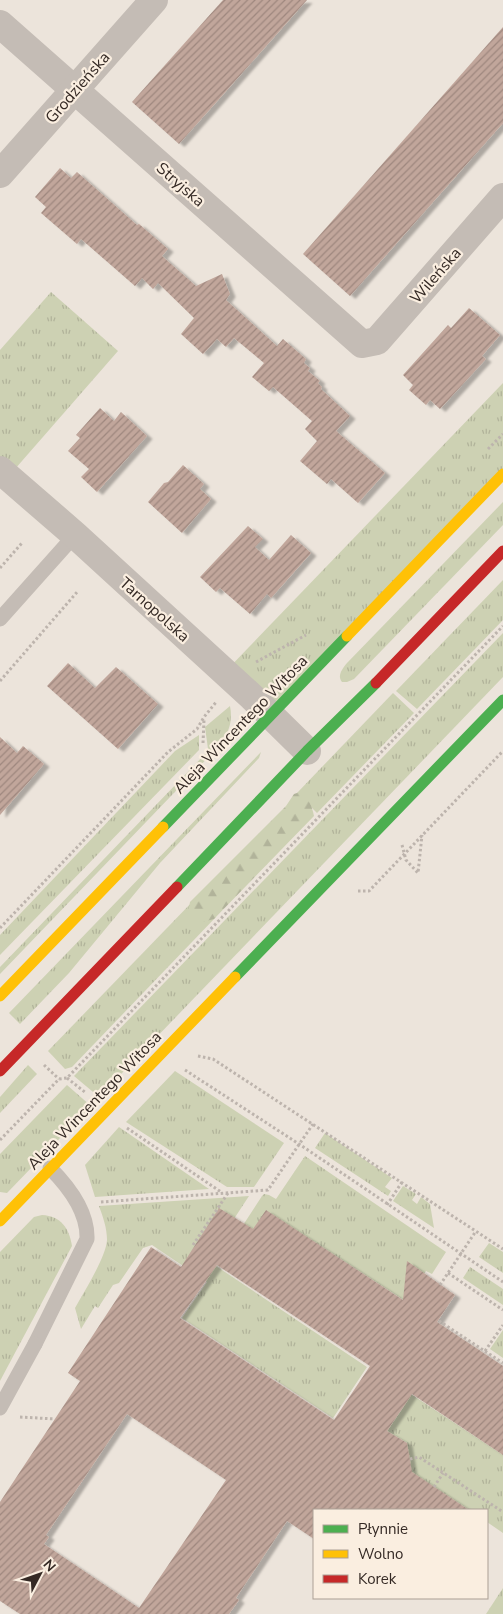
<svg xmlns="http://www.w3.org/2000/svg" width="503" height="1614" font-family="'Nunito Sans',sans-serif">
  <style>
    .grass { fill: url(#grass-tufts) }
    .forest { fill: url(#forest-firs) }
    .building { fill: url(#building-hatch); fill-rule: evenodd; filter: url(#shadow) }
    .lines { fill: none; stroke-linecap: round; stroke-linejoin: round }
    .path { stroke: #bdb4ad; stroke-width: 3; stroke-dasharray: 2.5 2.5; stroke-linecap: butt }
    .lane { stroke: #c4bcb5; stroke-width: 15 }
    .street { stroke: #c4bcb5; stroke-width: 28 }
    .fast { stroke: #4caf50; stroke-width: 11 }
    .slow { stroke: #ffc107; stroke-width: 11 }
    .jam { stroke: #c62828; stroke-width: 11 }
    .lane-bridge { stroke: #c4bcb5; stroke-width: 15 }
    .labels { text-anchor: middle; stroke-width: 4.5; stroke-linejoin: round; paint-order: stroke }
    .street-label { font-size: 16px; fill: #342924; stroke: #faeee0 }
  </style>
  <defs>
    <pattern id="grass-tufts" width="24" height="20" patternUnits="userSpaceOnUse" patternTransform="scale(1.25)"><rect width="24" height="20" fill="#cdd1b3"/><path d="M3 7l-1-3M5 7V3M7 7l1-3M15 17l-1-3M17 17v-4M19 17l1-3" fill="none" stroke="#b1b39a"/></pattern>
    <pattern id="forest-firs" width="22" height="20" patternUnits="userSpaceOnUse" patternTransform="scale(1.25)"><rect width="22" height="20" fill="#cdd1b3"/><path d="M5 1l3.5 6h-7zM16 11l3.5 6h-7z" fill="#b1b39a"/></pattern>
    <pattern id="building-hatch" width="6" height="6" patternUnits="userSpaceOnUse" patternTransform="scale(1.25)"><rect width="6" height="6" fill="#c1a69b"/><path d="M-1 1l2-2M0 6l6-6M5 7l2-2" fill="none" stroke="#9e877e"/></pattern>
    <filter id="shadow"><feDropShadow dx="5.5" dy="3" stdDeviation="1" flood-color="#0004"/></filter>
  </defs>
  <rect width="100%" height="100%" fill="#ece4db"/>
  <g class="grass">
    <polygon points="51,292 118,351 8,477 0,470 0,350"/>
    <polygon points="503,383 503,474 270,714 225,672"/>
    <path d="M503 502V525L354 679 347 682H342C337 676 342 669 347 663Z"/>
    <polygon points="503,580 503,620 417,709 396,691"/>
    <polygon points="503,633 503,677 99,1097 74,1076"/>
    <polygon points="393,693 414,713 317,813 297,793"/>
    <path d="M230 706C233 721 229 732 220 745L0 974V967L206 753 208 749 205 727Z"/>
    <polygon points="199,735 199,750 0,955 0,935 175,751"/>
    <polygon points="261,752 259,758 160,863 69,973 20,1024 9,1013"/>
    <polygon points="196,898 216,917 72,1067 65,1069 48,1051"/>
    <polygon points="28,1065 37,1074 0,1113 0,1097"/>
    <polygon points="175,1071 284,1143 254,1187 227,1187 126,1122"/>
    <polygon points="67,1085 91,1106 7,1193 0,1192 0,1154"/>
    <polygon points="119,1127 209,1189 95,1197 85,1165"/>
    <polygon points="325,1133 392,1178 385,1187 391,1191 388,1196 315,1148"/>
    <polygon points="305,1156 446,1252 432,1274 426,1271 405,1301 266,1211 226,1271 217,1265 262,1196 264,1194 269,1195 276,1199"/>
    <polygon points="403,1186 416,1194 412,1200 417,1204 421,1197 430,1204 434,1228 393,1201"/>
    <path d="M249 1196 207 1260 367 1367 333 1418 182 1318 207 1282 152 1245 143 1248 119 1283 113 1285 98 1308 95 1306 81 1329 75 1308C84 1292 106 1257 107 1240 107 1228 103 1217 99 1206Z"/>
    <path d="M42 1215C61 1216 69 1228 72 1246L0 1381V1252L34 1217Z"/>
    <polygon points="489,1243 503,1252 503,1273 479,1257"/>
    <polygon points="470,1267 503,1289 503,1305 463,1278"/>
    <polygon points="503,1330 503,1358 490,1349"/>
    <polygon points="382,1375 503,1455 503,1533 487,1522 487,1510 469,1510 406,1469 407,1443 387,1431 404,1406"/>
    <polygon points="503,1588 503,1614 486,1614"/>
  </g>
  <path class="forest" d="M300 792C309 798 312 806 314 816L214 919 198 923 192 919 188 912 190 902 286 806 294 794Z"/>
  <g class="building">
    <polygon points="223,0 307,0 179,144 132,102"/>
    <polygon points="503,27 503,123 350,296 303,254"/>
    <polygon points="60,168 71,178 77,172 137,225 139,224 168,249 162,256 196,286 222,274 230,294 226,300 277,346 283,339 306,359 304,363 310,368 308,371 320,381 318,383 322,387 321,389 350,416 336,431 385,473 358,503 331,479 327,484 300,461 317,441 305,429 312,421 273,387 269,391 252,377 264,363 234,338 226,347 217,339 203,354 181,334 194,318 158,283 153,289 142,278 135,286 81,239 77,244 41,213 46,207 35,197"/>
    <polygon points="469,308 500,335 482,356 486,359 440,409 430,400 426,405 409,390 413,385 403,375 448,325 451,328"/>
    <polygon points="100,408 114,421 121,412 147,436 97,492 81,477 89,469 68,451 80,438 76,435"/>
    <polygon points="183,465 204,484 200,489 211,499 182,533 148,502 164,483 168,482"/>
    <polygon points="248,526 263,539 255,547 269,560 291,535 311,553 271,598 267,594 250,614 220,588 216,592 200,577"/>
    <polygon points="68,663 95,688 116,667 158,704 118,749 47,686"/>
    <polygon points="0,737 17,753 23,746 44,764 0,815"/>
    <path d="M219 1208 253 1229 266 1210 403 1300 407 1261 455 1295 437 1322 503 1366V1455L412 1394 387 1431 407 1443 412 1472 469 1510H314V1539L287 1521 236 1598 239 1600 229 1614H20L0 1601V1502L80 1381 68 1373 151 1247 181 1267ZM217 1265 370 1366 334 1420 180 1318ZM127 1414 226 1480 139 1608 44 1544 49 1537 46 1535Z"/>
  </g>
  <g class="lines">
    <g class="path">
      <polyline points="488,449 503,434"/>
      <polyline points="0,568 22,543"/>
      <polyline points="256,662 306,635"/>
      <polyline points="0,681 78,591"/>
      <polyline points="203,743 204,720"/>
      <polyline points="402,845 406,860 418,873 422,835"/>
      <polyline points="358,891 369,891 503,751"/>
      <polyline points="0,928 168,752 197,729 204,717 217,701"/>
      <polyline points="198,1056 213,1059 503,1249"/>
      <polyline points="44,1065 59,1079"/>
      <polyline points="185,1070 299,1144 503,1282"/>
      <polyline points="67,1078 86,1093"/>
      <polyline points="127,1128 221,1192"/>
      <polyline points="0,1140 59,1079 67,1078 503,626"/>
      <polyline points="101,1202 268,1190 313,1124"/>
      <polyline points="387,1205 402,1182"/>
      <polyline points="193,1245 228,1193"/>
      <polyline points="448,1273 503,1310"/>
      <polyline points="440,1285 476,1231"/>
      <polyline points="439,1321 503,1363"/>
      <polyline points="485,1351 503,1325"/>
      <polyline points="20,1417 55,1419"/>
      <polyline points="410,1459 419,1457 503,1512"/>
      <polyline points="434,1487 443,1473"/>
    </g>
    <g class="lane">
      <polyline points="0,619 75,535"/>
      <path d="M35 1344 87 1239C88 1212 68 1186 50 1168"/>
    </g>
    <g class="street">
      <polyline points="0,24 362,344 377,341 503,197"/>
      <polyline points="0,174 154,0"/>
      <polyline points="0,470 75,535 252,697 307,751"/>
    </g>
    <g class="fast">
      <polyline points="163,827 347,636"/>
      <polyline points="177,887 307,751 376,683"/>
      <polyline points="235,977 503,700"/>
    </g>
    <g class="slow">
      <polyline points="347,636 503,474"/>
      <polyline points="0,996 163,827"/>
      <polyline points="0,1221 235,977"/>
    </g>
    <g class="jam">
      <polyline points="376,683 503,551"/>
      <polyline points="0,1071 177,887"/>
    </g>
    <polyline class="lane-bridge" points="0,1408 35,1344"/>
  </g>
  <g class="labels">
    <g class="street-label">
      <text transform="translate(77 87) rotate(-49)" y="6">Grodzieńska</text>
      <text transform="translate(181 184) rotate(41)" y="6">Stryjska</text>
      <text transform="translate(435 275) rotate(-49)" y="6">Wileńska</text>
      <text transform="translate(155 609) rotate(42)" y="6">Tarnopolska</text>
      <text transform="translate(240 724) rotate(-46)" y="6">Aleja Wincentego Witosa</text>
      <text transform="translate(94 1100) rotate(-46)" y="6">Aleja Wincentego Witosa</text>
    </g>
  </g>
  <rect x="313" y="1509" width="175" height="90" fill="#faeee0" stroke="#ab9f95"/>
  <rect x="323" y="1525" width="25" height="8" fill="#4caf50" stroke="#ab9f95"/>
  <text x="358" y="1534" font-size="15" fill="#342924">Płynnie</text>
  <rect x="323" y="1550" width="25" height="8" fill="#ffc107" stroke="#ab9f95"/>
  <text x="358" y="1559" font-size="15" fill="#342924">Wolno</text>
  <rect x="323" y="1575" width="25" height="8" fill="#c62828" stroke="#ab9f95"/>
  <text x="358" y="1584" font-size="15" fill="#342924">Korek</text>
  <g transform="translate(40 1574) rotate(49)" stroke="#faeee0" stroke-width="4" paint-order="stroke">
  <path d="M0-4L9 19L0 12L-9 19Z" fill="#342924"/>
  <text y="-8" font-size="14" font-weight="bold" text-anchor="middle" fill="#342924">N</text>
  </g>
</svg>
